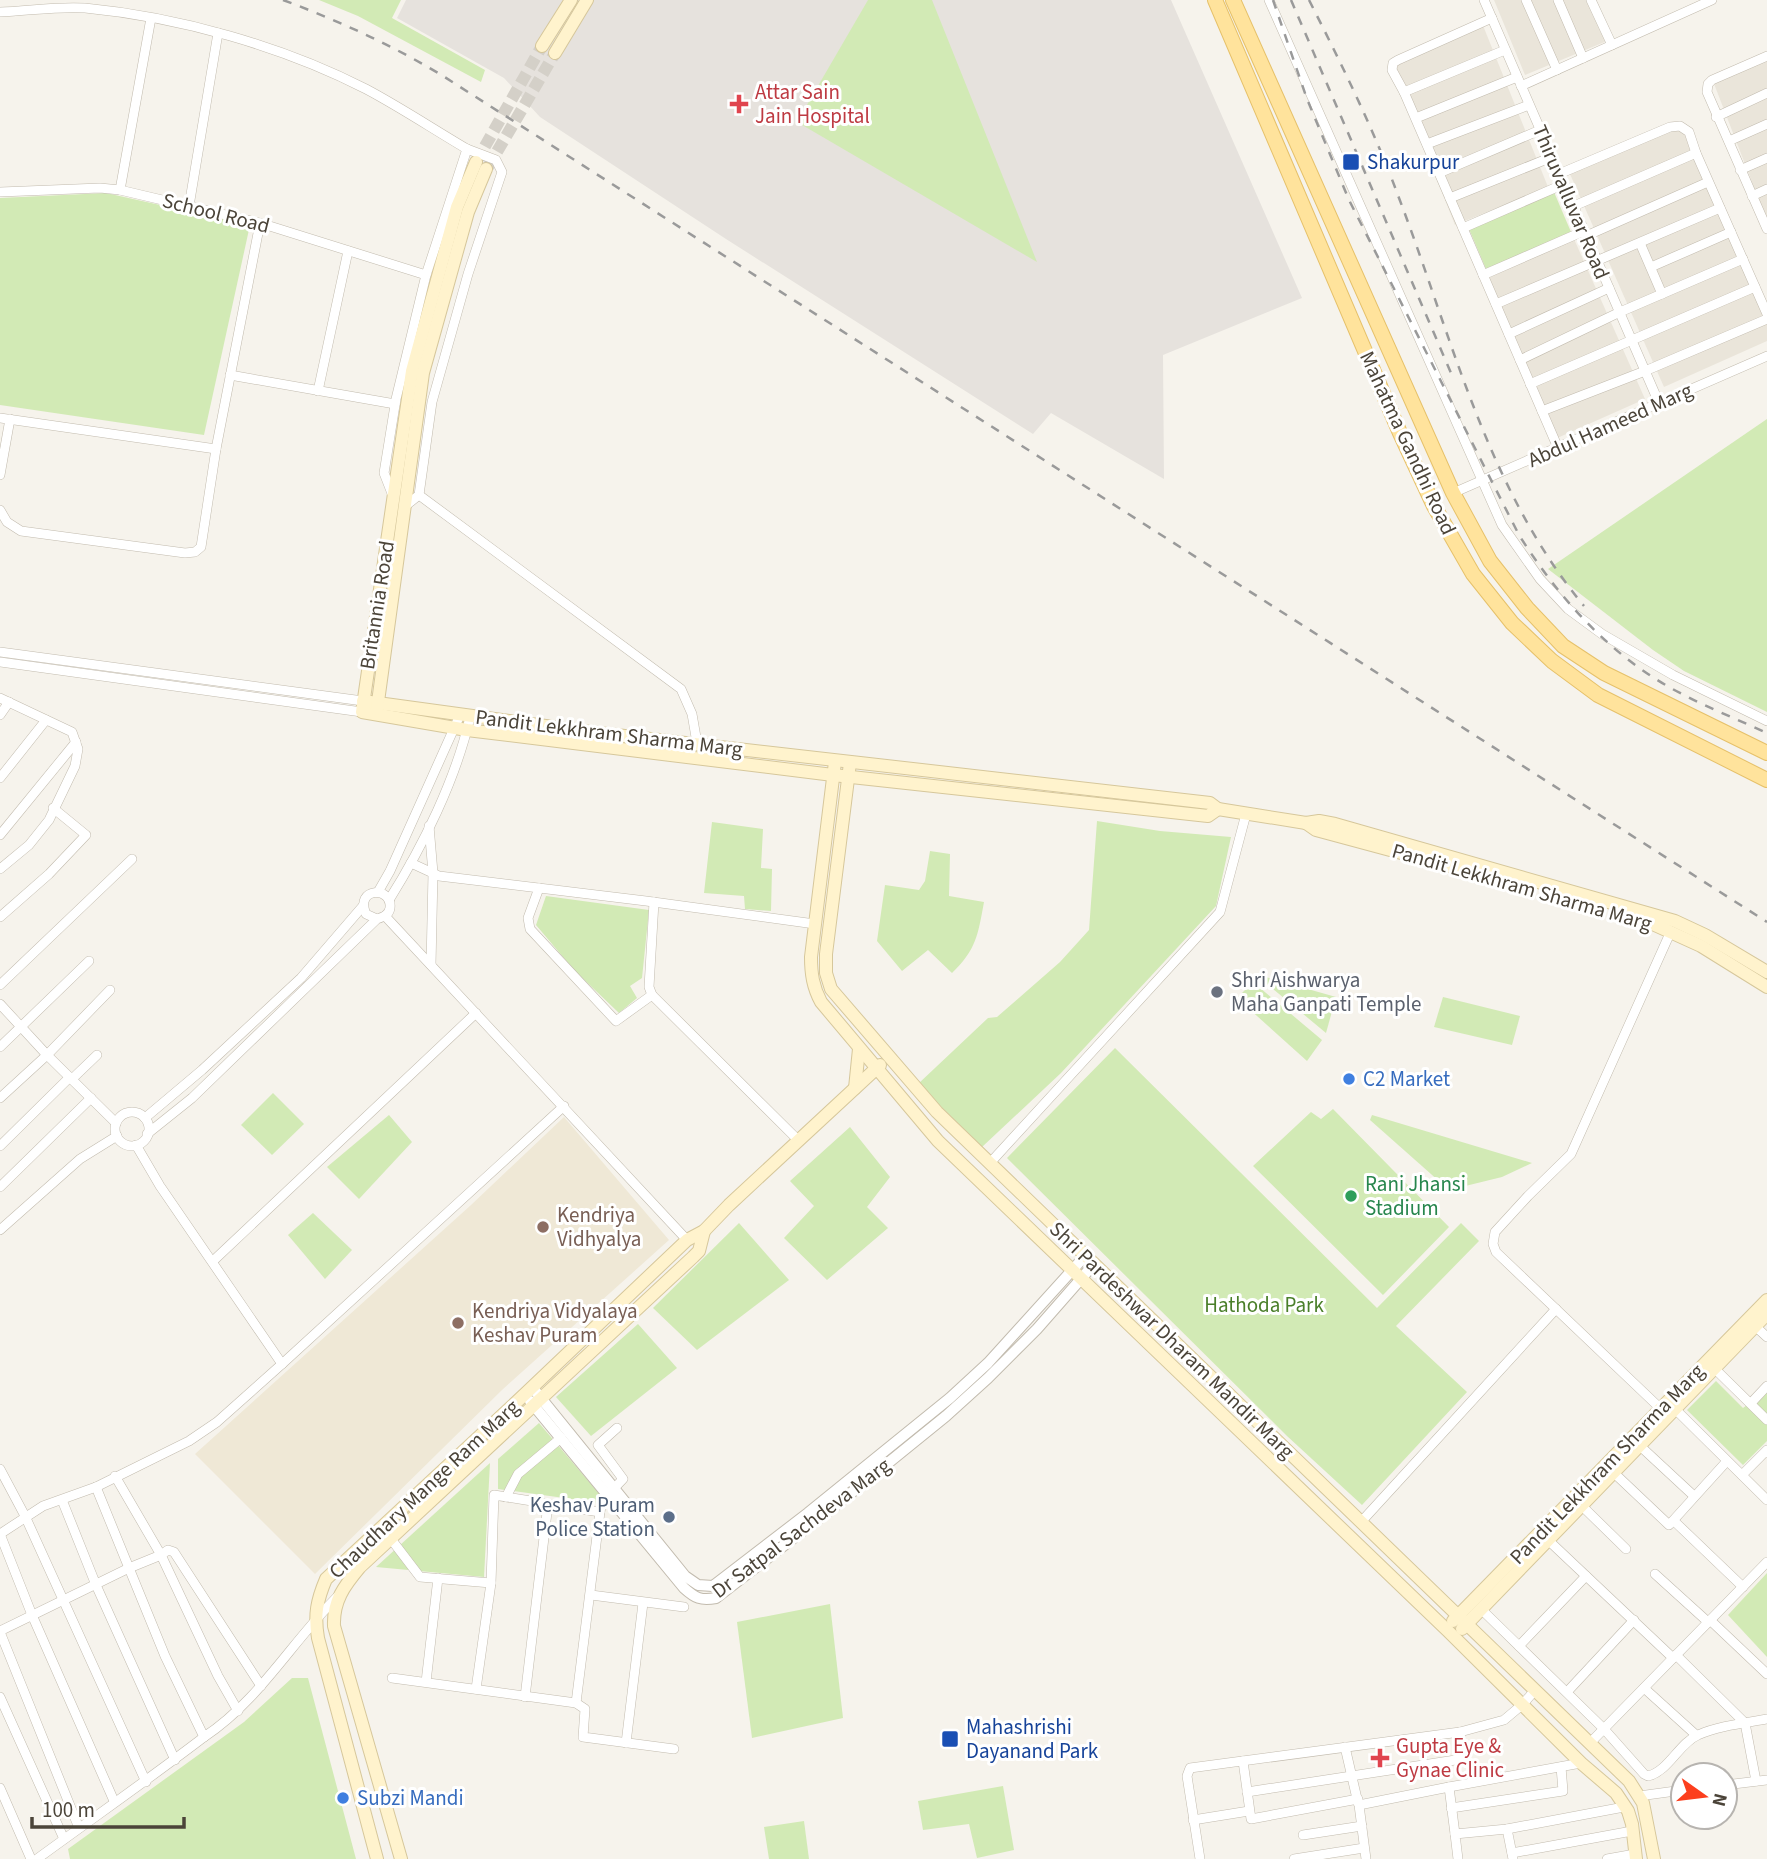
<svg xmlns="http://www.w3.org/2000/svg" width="1767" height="1859" font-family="'Source Sans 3',sans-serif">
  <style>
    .residential { fill: #eae5da }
    .industrial { fill: #e6e2dd }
    .education { fill: #efe8d6 }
    .green { fill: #d2eab5 }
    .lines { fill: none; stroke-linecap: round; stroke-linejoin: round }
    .secondary-tunnel { stroke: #d4d0c8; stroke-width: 12; stroke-dasharray: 12 6; stroke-linecap: butt }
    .minor-casing { stroke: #c2bbae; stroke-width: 10 }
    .tertiary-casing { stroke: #c2bbae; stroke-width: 12 }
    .secondary-casing { stroke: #d6c79b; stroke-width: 14 }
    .primary-casing { stroke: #e6c16a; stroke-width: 16 }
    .minor { stroke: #fff; stroke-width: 9 }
    .tertiary { stroke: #fff; stroke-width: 10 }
    .secondary { stroke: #fff3cd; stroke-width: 12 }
    .primary { stroke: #ffe39c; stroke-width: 14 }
    .rail { stroke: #9a9a9a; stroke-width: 2.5; stroke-dasharray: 9 9; stroke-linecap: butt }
    .health-dot { fill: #e0444e; stroke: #fff; stroke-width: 2.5 }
    .transit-dot { fill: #1a4fb4; stroke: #fff; stroke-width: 2.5 }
    .worship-dot { fill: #6b7280; stroke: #fff; stroke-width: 2.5 }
    .shop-dot { fill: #3f7fe0; stroke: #fff; stroke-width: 2.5 }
    .leisure-dot { fill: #2e9e5b; stroke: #fff; stroke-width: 2.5 }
    .education-dot { fill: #8d6e63; stroke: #fff; stroke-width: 2.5 }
    .service-dot { fill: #5c6f8a; stroke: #fff; stroke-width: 2.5 }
    .labels { text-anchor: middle; stroke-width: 6; stroke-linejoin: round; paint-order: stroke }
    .health-label { font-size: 21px; fill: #be3a42; stroke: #fff; text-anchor: start }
    .transit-label { font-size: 21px; fill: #164399; stroke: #fff; text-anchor: start }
    .street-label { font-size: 21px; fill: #4b4439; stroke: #fff }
    .worship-label { font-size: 21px; fill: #5b616d; stroke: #fff; text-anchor: start }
    .shop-label { font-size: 21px; fill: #366cbe; stroke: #fff; text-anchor: start }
    .leisure-label { font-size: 21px; fill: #27864d; stroke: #fff; text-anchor: start }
    .education-label { font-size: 21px; fill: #785e54; stroke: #fff; text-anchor: start }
    .park-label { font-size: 21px; fill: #4a7f2a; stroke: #fff }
    .service-label { font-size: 21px; fill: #4e5e75; stroke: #fff; text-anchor: end }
  </style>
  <rect width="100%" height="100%" fill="#f6f3ec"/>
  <g class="residential">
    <polygon points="1494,0 1597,0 1591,2 1607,41 1525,75"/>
    <polygon points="1482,23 1548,187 1455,225 1389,61"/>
    <polygon points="1767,54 1767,221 1711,76"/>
    <polygon points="1683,124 1767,314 1767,341 1664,387 1570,174"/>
    <polygon points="1574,239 1645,399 1555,439 1484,280"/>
  </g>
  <polygon class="industrial" points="406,0 1171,0 1302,298 1163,355 1164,479 1051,413 1033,434 726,239 540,117 504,78 397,18"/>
  <polygon class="education" points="564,1117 669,1240 502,1390 315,1574 195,1454 471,1205"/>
  <g class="green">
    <polygon points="319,0 401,0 392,18 485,70 481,82 358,16"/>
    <polygon points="868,0 932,0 1037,262 797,122"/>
    <polygon points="1554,192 1571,232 1486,269 1469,229"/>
    <polygon points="106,193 250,225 204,435 0,405 0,198"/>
    <polygon points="1767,419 1767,712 1684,671 1653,650 1548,569"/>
    <polygon points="1097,821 1160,831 1231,837 1216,906 1061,1073 982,1147 918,1084 988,1018 997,1017 1060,962 1089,930"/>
    <polygon points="712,822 763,829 761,868 772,869 771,911 745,909 744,896 704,893"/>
    <path d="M930 851 950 854 949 896 984 902C978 935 976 950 952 973L928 950 902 971 877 941 885 885 919 890 925 881Z"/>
    <polygon points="546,896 649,910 642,978 630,986 637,998 619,1013 574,970 536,925"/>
    <polygon points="1255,974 1336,997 1326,1033"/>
    <polygon points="1253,982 1322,1040 1307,1061 1237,998"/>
    <polygon points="1443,997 1520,1016 1512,1045 1434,1027"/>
    <polygon points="1115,1048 1377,1308 1461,1223 1479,1241 1396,1326 1467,1392 1362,1505 1287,1436 1007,1158"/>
    <polygon points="273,1093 304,1124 272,1155 241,1125"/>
    <polygon points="1333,1109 1449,1227 1383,1295 1253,1166 1311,1112 1321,1119"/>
    <polygon points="389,1115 412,1142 359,1199 327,1167"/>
    <polygon points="1372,1115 1532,1163 1502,1177 1449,1190 1370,1120"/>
    <polygon points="850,1127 890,1177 867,1207 888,1228 827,1280 784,1238 814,1206 790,1181"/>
    <polygon points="313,1213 352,1250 325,1279 288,1235"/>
    <polygon points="739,1223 789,1280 697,1350 653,1308"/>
    <polygon points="638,1324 677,1368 591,1436 556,1397"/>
    <polygon points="1716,1381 1743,1408 1767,1390 1767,1441 1743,1465 1687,1410"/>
    <polygon points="539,1423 608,1504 498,1489 498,1459"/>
    <polygon points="490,1463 484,1577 376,1567"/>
    <polygon points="1767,1573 1767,1657 1728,1615"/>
    <polygon points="830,1604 843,1718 752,1738 737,1622"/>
    <polygon points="292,1678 308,1678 356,1859 70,1859 68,1849 244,1722"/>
    <polygon points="1003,1786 1014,1850 977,1858 969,1824 923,1830 918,1801"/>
    <polygon points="804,1821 809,1859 769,1859 764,1827"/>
  </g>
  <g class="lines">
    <g class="secondary-tunnel">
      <polyline points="476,162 542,46"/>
      <polyline points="488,167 555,53"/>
    </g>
    <defs>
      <g id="minor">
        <polyline points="1269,0 1502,525 1540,579 1568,609 1602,634 1673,675 1767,721"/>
        <polyline points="1484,0 1659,403"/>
        <polyline points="1526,0 1557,70"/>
        <polyline points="1558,0 1583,58"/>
        <polyline points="1591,0 1612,45"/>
        <path d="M0 12C28 11 58 6 85 8 179 17 282 46 366 89 400 107 433 129 467 149L426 275 396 399 384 473 393 496"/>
        <polyline points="1492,18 1398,60 1393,63 1392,70 1404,92 1558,448"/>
        <polyline points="1767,56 1712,80 1708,84 1707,92 1767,229"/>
        <polyline points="1521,86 1712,0"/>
        <polyline points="1404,92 1505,50"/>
        <polyline points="1716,117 1767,93"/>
        <polyline points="1416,118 1517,77"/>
        <polyline points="1729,141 1767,124"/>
        <polyline points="1427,144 1529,105"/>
        <polyline points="1740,170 1767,158"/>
        <polyline points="1439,173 1540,130"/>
        <polyline points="1559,174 1670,127 1680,126 1689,132 1696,153 1767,314"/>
        <polyline points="120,190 151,18"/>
        <polyline points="0,192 100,188 120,190 260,223 426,275"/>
        <polyline points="1752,196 1767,189"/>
        <polyline points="1450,198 1552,157"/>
        <polyline points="189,206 218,33"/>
        <polyline points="1574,206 1696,153"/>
        <polyline points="1463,228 1564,184"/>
        <polyline points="1586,236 1708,182"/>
        <polyline points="1640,243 1662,294"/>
        <polyline points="1651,267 1731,232"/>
        <polyline points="1483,275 1584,231"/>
        <polyline points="1496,304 1720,208"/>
        <polyline points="1509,334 1609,288"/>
        <polyline points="1520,360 1620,312 1743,259"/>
        <polyline points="230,375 395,404"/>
        <polyline points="1530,384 1755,287"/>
        <polyline points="318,391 348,251"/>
        <polyline points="1542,411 1645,371 1767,319"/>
        <polyline points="0,418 216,449"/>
        <polyline points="0,475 10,419"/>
        <polyline points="1453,493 1767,356"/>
        <polyline points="419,495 681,689 692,714 697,743"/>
        <polyline points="404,507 419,495 432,402 468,274 502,172 496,160 467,149"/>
        <polyline points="0,510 7,522 21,531 185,553 195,552 201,547 216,449 260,223"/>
        <polyline points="0,652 363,701"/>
        <polyline points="0,662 362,712"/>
        <polyline points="0,698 72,732 78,749 75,766 49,820 29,845 0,869"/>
        <polyline points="0,715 9,702"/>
        <polyline points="0,778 46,720"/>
        <polyline points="429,826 433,873 431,965"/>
        <polyline points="0,835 76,742"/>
        <polyline points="411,863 439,876 646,901 815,924"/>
        <polyline points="539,888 528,918 530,929 616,1021 652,995"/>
        <polyline points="378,892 390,871 460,715"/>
        <path d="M389 900C423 846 456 779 470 717"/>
        <polyline points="654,902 649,987 652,995 798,1140"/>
        <polyline points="385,916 687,1240"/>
        <polyline points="0,917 49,874 86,835 53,808"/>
        <polyline points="0,985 132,859"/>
        <polyline points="0,1004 47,1055 116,1123"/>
        <polyline points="0,1047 89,961"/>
        <polyline points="72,1079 97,1055"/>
        <polyline points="0,1098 47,1055 110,990"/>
        <circle cx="132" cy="1129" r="17"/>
        <polyline points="145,1118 202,1070 301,978 363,906"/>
        <path d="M147 1134 192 1098 377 919C383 917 389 915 390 908 393 886 354 887 366 914L377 919"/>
        <polyline points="136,1145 160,1186 282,1364 564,1106"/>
        <polyline points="0,1146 70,1077"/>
        <polyline points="990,1163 1220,912 1246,814"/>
        <polyline points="0,1187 91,1098"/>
        <polyline points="0,1230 80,1159 117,1136"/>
        <polyline points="213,1261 476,1013"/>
        <polyline points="1755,1326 1767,1337"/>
        <polyline points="1714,1368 1767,1420"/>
        <polyline points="1751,1403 1767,1386"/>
        <polyline points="1671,1405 1767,1500"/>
        <polyline points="1661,1409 1496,1252 1493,1244 1495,1232 1528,1196 1571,1154 1671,931"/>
        <polyline points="1639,1445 1694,1496"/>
        <polyline points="0,1469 25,1516 146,1782"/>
        <polyline points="1613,1472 1669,1525 1727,1461"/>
        <polyline points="1742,1475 1767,1450"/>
        <polyline points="115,1476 161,1555 218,1676 238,1711"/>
        <polyline points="96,1487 129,1568 161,1555 168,1550 174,1552 261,1686"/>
        <polyline points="506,1497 518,1474 561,1438"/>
        <polyline points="62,1500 96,1585 175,1760"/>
        <polyline points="1581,1505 1626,1549"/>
        <polyline points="1674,1521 1743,1587"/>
        <polyline points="1361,1522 1556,1309"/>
        <polyline points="0,1534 43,1506 96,1487 189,1441 217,1422 282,1364"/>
        <polyline points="0,1534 32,1615 114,1801"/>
        <polyline points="391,1539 420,1577 491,1583"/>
        <polyline points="1548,1540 1673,1658"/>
        <polyline points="1655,1574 1708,1622"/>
        <polyline points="591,1595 684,1607"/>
        <path d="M1481 1609 1604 1729 1644 1774 1648 1776C1669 1771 1679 1743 1698 1735 1718 1726 1745 1723 1767 1719"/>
        <polyline points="1710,1620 1767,1674"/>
        <path d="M0 1631 129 1568 165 1656 204 1737C260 1700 292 1641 339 1595"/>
        <polyline points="0,1632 79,1828"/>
        <polyline points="1519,1646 1586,1576"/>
        <polyline points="1676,1655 1745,1723 1756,1781"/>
        <polyline points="392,1678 576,1703 585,1709 583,1737 674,1749"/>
        <polyline points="426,1682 438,1578"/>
        <polyline points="1644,1688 1696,1735"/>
        <polyline points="476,1689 491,1583 494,1495 600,1512 602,1501 623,1479 598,1445 617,1428"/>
        <polyline points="1567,1692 1634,1620"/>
        <polyline points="0,1697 64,1839"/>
        <polyline points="525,1697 548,1504"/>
        <polyline points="576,1703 600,1512"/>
        <polyline points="626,1743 643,1603"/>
        <polyline points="1590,1743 1767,1562"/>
        <polyline points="1345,1747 1358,1803"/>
        <polyline points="1243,1761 1251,1819 1358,1799"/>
        <polyline points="1725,1785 1767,1780"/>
        <polyline points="1449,1787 1581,1763"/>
        <polyline points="0,1788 31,1859"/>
        <polyline points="1247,1792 1462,1759 1460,1732"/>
        <polyline points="1639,1796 1683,1790"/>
        <polyline points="1451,1808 1563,1791 1561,1767"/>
        <polyline points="1193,1820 1249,1811"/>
        <polyline points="1507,1829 1513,1859"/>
        <polyline points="1303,1835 1362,1826"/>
        <polyline points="1512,1853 1632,1831"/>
        <path d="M37 1859C93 1818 149 1779 204 1737"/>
        <polyline points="1200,1859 1187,1776 1190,1768 1460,1732 1504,1720 1523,1704 1535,1690"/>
        <polyline points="1294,1859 1364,1848"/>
        <polyline points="1366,1859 1359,1805 1449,1787 1455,1834"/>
        <polyline points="1458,1859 1455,1834 1507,1829 1624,1807"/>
        <polyline points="1607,1859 1635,1854"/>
      </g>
      <g id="tertiary">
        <polyline points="532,1387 685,1576 698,1585 713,1586 808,1513 950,1398 988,1363 1085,1256"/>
        <path d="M530 1401 684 1588C695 1598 701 1601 716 1598L835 1506 946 1416 988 1378 1037 1329 1094 1264"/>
      </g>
      <g id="secondary">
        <polyline points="542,46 571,0"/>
        <polyline points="555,53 587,0"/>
        <polyline points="476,162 457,207 412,371 362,712 467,730 833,775 1208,816 1218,809"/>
        <polyline points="363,701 590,732 1210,803 1218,809 1306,823 1319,821 1335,824 1675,921 1705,935 1767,972"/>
        <polyline points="377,709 423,373 468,212 486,169"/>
        <path d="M835 762 811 957C811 974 813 987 821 1002L938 1141 1448 1631 1581 1763 1616 1793 1628 1811 1632 1824 1636 1859"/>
        <polyline points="850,763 826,954 826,973 831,989 937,1112 1629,1781 1643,1803 1654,1859"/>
        <polyline points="1306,823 1316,830 1520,885"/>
        <polyline points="1635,916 1701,946 1767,987"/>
        <polyline points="855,1088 859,1049"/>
        <polyline points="1453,1621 1767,1300"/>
        <polyline points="1462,1629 1767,1314"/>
        <path d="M377 1859 318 1638C314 1615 317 1600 326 1579L524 1395 687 1240 704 1231 729 1205 880 1065"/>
        <path d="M401 1859 334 1626C333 1601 344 1586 360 1567L693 1257 699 1251 704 1231"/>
      </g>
      <g id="primary">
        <polyline points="1215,0 1400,433 1434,506 1473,574 1512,623 1552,661 1598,695 1767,780"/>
        <polyline points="1233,0 1453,493 1490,561 1527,608 1563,646 1604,673 1767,753"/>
      </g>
    </defs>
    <use href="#minor" class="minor-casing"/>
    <use href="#tertiary" class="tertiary-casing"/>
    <use href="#secondary" class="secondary-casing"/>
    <use href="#primary" class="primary-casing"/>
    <use href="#minor" class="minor"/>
    <use href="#tertiary" class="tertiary"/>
    <use href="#secondary" class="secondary"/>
    <use href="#primary" class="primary"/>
    <g class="rail">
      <path d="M283 0C339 21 392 45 443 76L1767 922"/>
      <path d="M1273 0 1307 99 1349 200 1519 535C1560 600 1614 660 1684 695 1711 709 1739 720 1767 733"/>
      <polyline points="1291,0 1451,373"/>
      <path d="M1309 0C1342 65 1374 130 1399 198 1452 337 1487 489 1584 606"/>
    </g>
  </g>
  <g class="health-dot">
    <path d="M735.5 93.5h7v7h7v7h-7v7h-7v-7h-7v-7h7z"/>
    <path d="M1376.5 1747.5h7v7h7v7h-7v7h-7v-7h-7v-7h7z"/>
  </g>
  <g class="transit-dot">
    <rect x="1342" y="153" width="18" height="18" rx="3.5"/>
    <rect x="941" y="1730" width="18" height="18" rx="3.5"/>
  </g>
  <circle class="worship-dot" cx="1217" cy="992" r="7"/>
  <g class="shop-dot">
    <circle cx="1349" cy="1079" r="7"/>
    <circle cx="343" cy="1798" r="7"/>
  </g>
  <circle class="leisure-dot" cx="1351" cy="1196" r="7"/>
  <g class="education-dot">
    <circle cx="543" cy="1227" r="7"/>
    <circle cx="458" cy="1323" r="7"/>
  </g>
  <circle class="service-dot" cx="669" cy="1517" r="7"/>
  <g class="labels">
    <g class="health-label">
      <text x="755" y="99">Attar Sain<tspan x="755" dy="24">Jain Hospital</tspan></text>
      <text x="1396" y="1753">Gupta Eye &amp;<tspan x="1396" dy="24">Gynae Clinic</tspan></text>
    </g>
    <g class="transit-label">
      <text x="1367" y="169">Shakurpur</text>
      <text x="966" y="1734">Mahashrishi<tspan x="966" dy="24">Dayanand Park</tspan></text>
    </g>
    <g class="street-label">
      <text transform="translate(1571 202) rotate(67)" y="7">Thiruvalluvar Road</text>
      <text transform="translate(216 213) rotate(14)" y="7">School Road</text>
      <text transform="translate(1610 425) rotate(-24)" y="7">Abdul Hameed Marg</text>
      <text transform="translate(1408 443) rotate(65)" y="7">Mahatma Gandhi Road</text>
      <text transform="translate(377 605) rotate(-81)" y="7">Britannia Road</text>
      <text transform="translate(609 733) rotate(7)" y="7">Pandit Lekkhram Sharma Marg</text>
      <text transform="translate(1522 887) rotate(16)" y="7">Pandit Lekkhram Sharma Marg</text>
      <text transform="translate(1172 1340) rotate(44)" y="7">Shri Pardeshwar Dharam Mandir Marg</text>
      <text transform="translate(1607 1464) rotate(-46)" y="7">Pandit Lekkhram Sharma Marg</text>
      <text transform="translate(424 1489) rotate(-43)" y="7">Chaudhary Mange Ram Marg</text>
      <text transform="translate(801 1528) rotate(-37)" y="7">Dr Satpal Sachdeva Marg</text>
    </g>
    <g class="worship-label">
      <text x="1231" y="987">Shri Aishwarya<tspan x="1231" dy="24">Maha Ganpati Temple</tspan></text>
    </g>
    <g class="shop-label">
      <text x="1363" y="1086">C2 Market</text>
      <text x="357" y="1805">Subzi Mandi</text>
    </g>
    <g class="leisure-label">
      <text x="1365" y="1191">Rani Jhansi<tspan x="1365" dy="24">Stadium</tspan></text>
    </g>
    <g class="education-label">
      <text x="557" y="1222">Kendriya<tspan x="557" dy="24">Vidhyalya</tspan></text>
      <text x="472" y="1318">Kendriya Vidyalaya<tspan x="472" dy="24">Keshav Puram</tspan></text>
    </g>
    <g class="park-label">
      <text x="1264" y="1312">Hathoda Park</text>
    </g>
    <g class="service-label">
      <text x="655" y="1512">Keshav Puram<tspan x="655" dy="24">Police Station</tspan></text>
    </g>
  </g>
  <g transform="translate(1704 1796) rotate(104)"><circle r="33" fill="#ffffff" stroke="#b7b4b0" stroke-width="2"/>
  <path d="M0-5L12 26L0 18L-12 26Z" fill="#fc3f1d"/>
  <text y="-10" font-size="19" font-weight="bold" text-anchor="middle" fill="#4b4439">N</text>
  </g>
  <path d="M32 1817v10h152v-10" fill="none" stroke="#4b4439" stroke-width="3.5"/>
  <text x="42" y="1817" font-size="21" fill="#4b4439" stroke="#ffffff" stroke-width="5" paint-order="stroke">100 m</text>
</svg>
